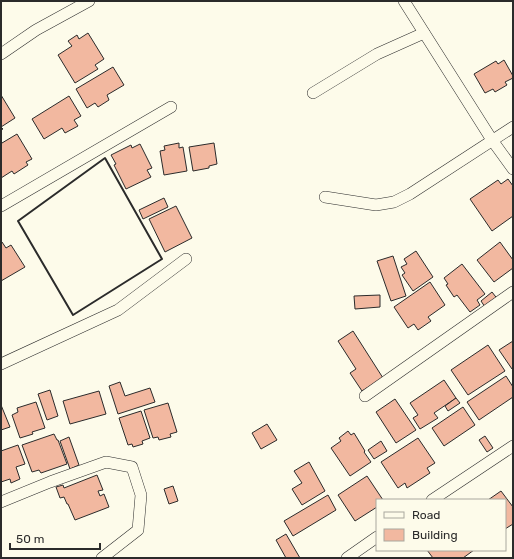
<svg xmlns="http://www.w3.org/2000/svg" width="514" height="559" font-family="Rubik,sans-serif">
  <style>
    .building { fill: #f2b8a0; stroke: #2b2b2b }
    .lines { fill: none; stroke-linecap: round; stroke-linejoin: round }
    .street-casing { stroke: #2b2b2b; stroke-width: 12 }
    .street { stroke: #fdfbea; stroke-width: 11 }
    .wall { stroke: #2b2b2b; stroke-width: 2 }
  </style>
  <rect width="100%" height="100%" fill="#fdfbea"/>
  <g class="building">
    <polygon points="88,33 104,59 95,65 98,69 75,83 58,55 72,46 68,41 77,35 79,39"/>
    <polygon points="504,60 513,76 513,78 505,82 507,85 495,92 493,89 485,93 474,74 496,61 498,64"/>
    <polygon points="113,67 124,85 107,95 109,100 98,107 95,103 87,108 76,89"/>
    <polygon points="1,95 15,118 1,127 3,129 1,130"/>
    <polygon points="69,96 81,116 74,120 78,126 65,133 62,128 44,139 32,119"/>
    <polygon points="17,134 32,159 26,162 28,165 14,174 12,171 1,178 1,141 2,143"/>
    <polygon points="179,143 179,148 183,147 187,171 164,175 160,151 165,150 164,146"/>
    <polygon points="214,143 217,164 209,166 209,168 193,171 189,147"/>
    <polygon points="140,144 152,168 147,170 151,177 126,189 114,165 116,164 111,155 131,145 132,148"/>
    <polygon points="508,179 513,186 513,216 492,231 470,199 498,180 501,184"/>
    <polygon points="164,198 168,207 143,219 139,210"/>
    <polygon points="176,206 192,238 165,252 149,219"/>
    <polygon points="2,242 6,248 11,245 25,267 1,281 1,243"/>
    <polygon points="500,242 513,260 513,268 494,282 477,260"/>
    <polygon points="416,251 433,277 413,291 402,275 405,273 401,267 407,264 404,259"/>
    <polygon points="393,256 406,296 391,301 377,261"/>
    <polygon points="462,264 485,294 477,300 480,305 470,312 457,295 454,297 446,285 448,284 444,278"/>
    <polygon points="430,282 445,305 428,317 431,321 418,330 414,324 408,328 394,307"/>
    <polygon points="492,292 499,301 487,310 481,301"/>
    <polygon points="380,295 380,307 355,309 354,296"/>
    <polygon points="353,331 383,378 362,391 350,373 356,369 338,341"/>
    <polygon points="513,341 513,368 512,369 499,350"/>
    <polygon points="488,345 505,371 468,395 451,370"/>
    <polygon points="506,376 513,387 513,397 479,420 467,402"/>
    <polygon points="444,380 456,398 434,413 438,418 420,429 413,418 418,415 410,403"/>
    <polygon points="120,382 125,396 150,388 155,402 118,414 109,386"/>
    <polygon points="50,390 58,416 47,420 38,394"/>
    <polygon points="99,391 106,414 70,424 63,401"/>
    <polygon points="456,398 460,403 448,411 445,406"/>
    <polygon points="395,399 416,430 396,443 376,412"/>
    <polygon points="36,402 45,428 32,432 33,434 20,438 12,415 18,412 17,408"/>
    <polygon points="168,403 177,432 170,434 171,437 159,440 158,437 153,438 144,410"/>
    <polygon points="1,405 10,427 1,430"/>
    <polygon points="463,407 475,425 444,446 432,428"/>
    <polygon points="141,411 150,438 142,441 143,444 133,447 132,444 128,445 119,418"/>
    <polygon points="267,424 277,440 261,449 252,433"/>
    <polygon points="348,431 351,435 354,433 365,451 364,452 371,462 350,476 331,448 341,441 339,438"/>
    <polygon points="54,434 57,440 58,440 67,464 41,473 39,470 32,472 22,445"/>
    <polygon points="485,436 493,448 487,452 479,440"/>
    <polygon points="69,437 79,465 70,469 60,441"/>
    <polygon points="418,438 435,463 427,468 430,473 407,488 405,483 398,488 381,462"/>
    <polygon points="381,441 387,451 374,459 368,450"/>
    <polygon points="18,445 25,464 16,467 20,479 11,483 10,479 1,482 1,451"/>
    <polygon points="309,462 325,491 302,505 292,489 302,483 294,471"/>
    <polygon points="97,475 103,490 98,491 100,496 104,494 109,507 75,520 68,504 67,504 64,497 60,498 56,487 63,485 64,488"/>
    <polygon points="367,476 383,500 377,500 377,507 355,521 338,495"/>
    <polygon points="173,486 178,501 169,504 164,489"/>
    <polygon points="501,491 513,507 513,524 505,529 505,500 488,500"/>
    <polygon points="328,495 336,510 293,536 284,521"/>
    <polygon points="286,534 300,558 286,558 276,540"/>
    <polygon points="427,550 474,550 463,558 433,558"/>
  </g>
  <g class="lines">
    <defs>
      <g id="street">
        <polyline points="404,1 492,140 513,169"/>
        <polyline points="1,54 36,30 89,1"/>
        <polyline points="313,93 377,54 424,33"/>
        <polyline points="325,197 376,205 394,202 410,194 513,127"/>
        <polyline points="1,206 171,107"/>
        <polyline points="1,364 118,310 186,259"/>
        <polyline points="365,396 513,292"/>
        <polyline points="432,500 513,446"/>
        <polyline points="1,502 50,482 106,462 132,467 141,495 138,530 102,558"/>
        <polyline points="347,558 377,537"/>
      </g>
    </defs>
    <use href="#street" class="street-casing"/>
    <use href="#street" class="street"/>
    <polygon class="wall" points="105,158 162,259 73,315 18,221"/>
  </g>
  <rect width="514" height="559" fill="none" stroke="#2b2b2b" stroke-width="4"/>
  <rect x="376" y="499" width="130" height="52" fill="#fdfbea" stroke="#a9a89e"/>
  <rect x="384" y="512" width="20" height="6" fill="#fdfbea" stroke="#a9a89e"/>
  <text x="412" y="519" font-size="12" fill="#2b2b2b">Road</text>
  <rect x="384" y="529" width="20" height="12" fill="#f2b8a0" stroke="#a9a89e"/>
  <text x="412" y="539" font-size="12" fill="#2b2b2b">Building</text>
  <path d="M10 543v6h90v-6" fill="none" stroke="#2b2b2b" stroke-width="2"/>
  <text x="16" y="543" font-size="12" fill="#2b2b2b" stroke="#fdfbea" stroke-width="3" paint-order="stroke">50 m</text>
</svg>
